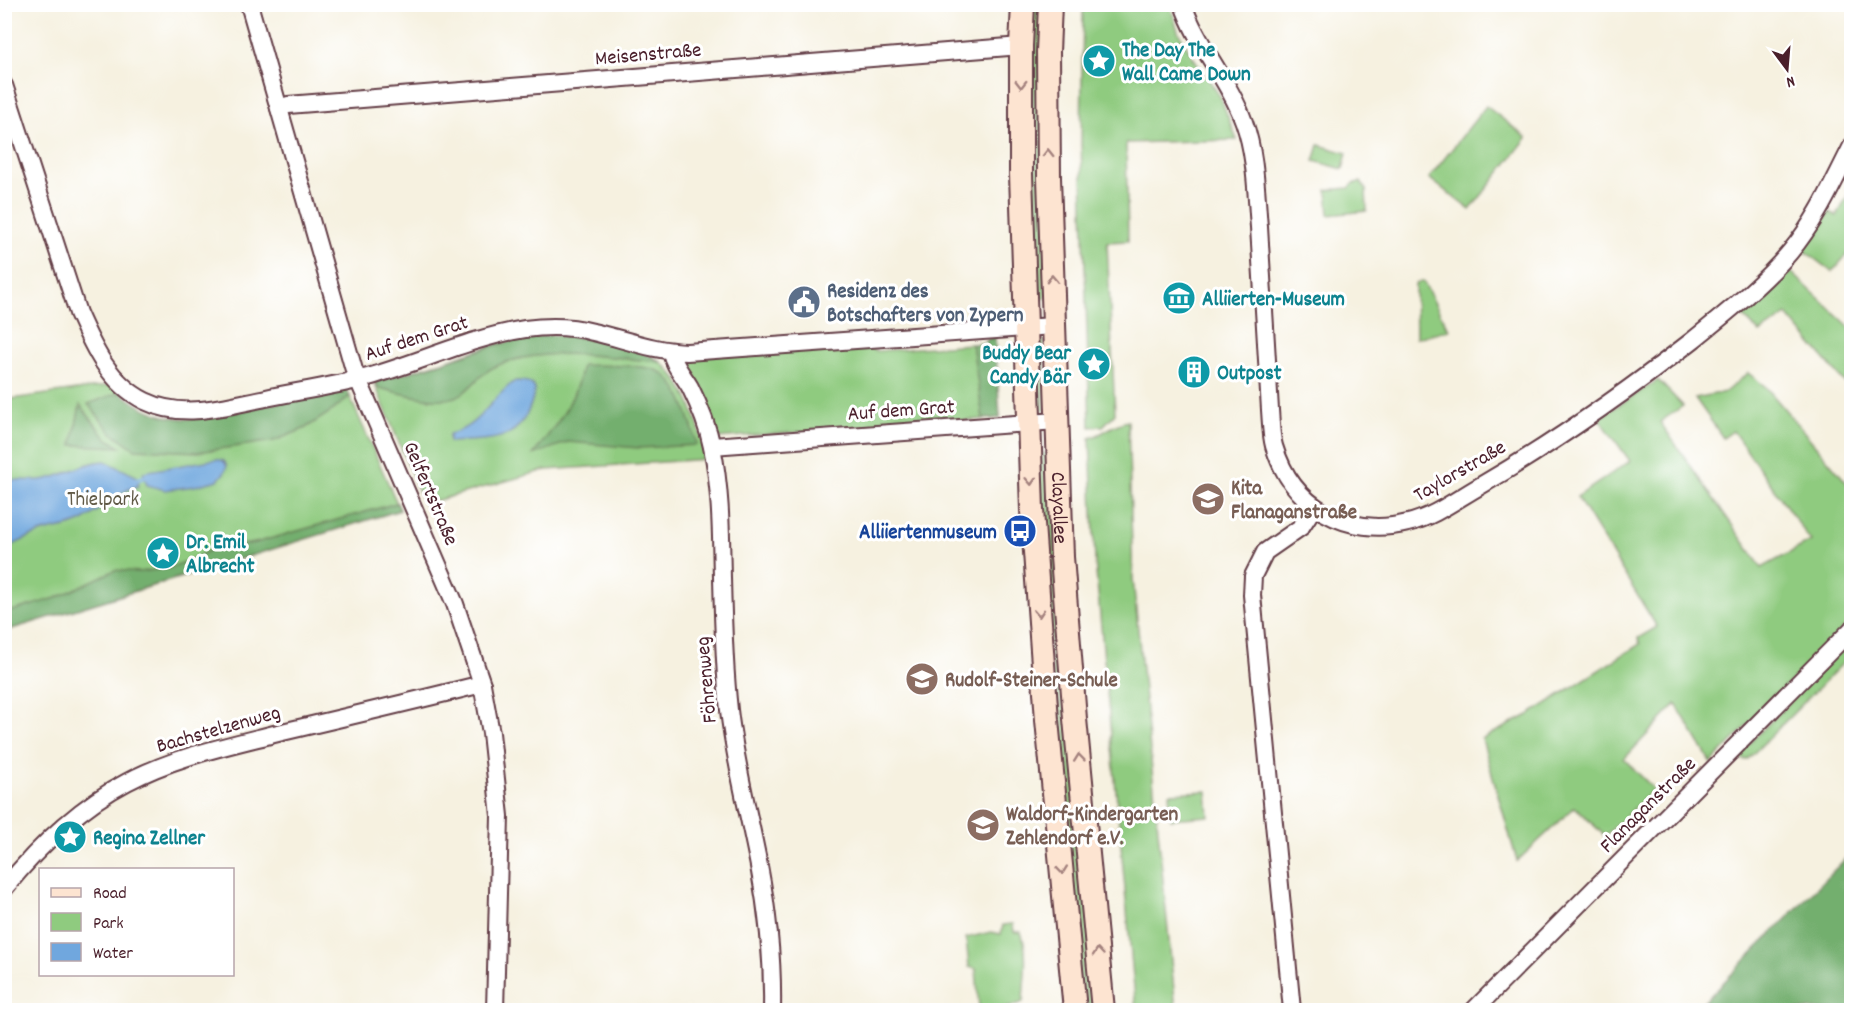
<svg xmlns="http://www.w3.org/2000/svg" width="1856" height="1015" font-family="Dekko,sans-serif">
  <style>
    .green { fill: #8fcb7f; stroke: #6c7555; stroke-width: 1.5 }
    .forest { fill: #73af6e; stroke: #5e674c; stroke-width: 1.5 }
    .water { fill: #70a7de; stroke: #5d6384; stroke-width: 1.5 }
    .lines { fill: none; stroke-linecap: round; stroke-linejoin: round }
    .stream { stroke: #70a7de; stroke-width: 4.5 }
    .street-casing { stroke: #643e46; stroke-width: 20 }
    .secondary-casing { stroke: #643e46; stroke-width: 26 }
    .street { stroke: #fff; stroke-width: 16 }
    .secondary { stroke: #fde4d1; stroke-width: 22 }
    .oneway { stroke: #a4827e }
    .labels { text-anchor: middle; stroke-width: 6; stroke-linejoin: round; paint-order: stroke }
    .culture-label { font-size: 21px; font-weight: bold; fill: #0d838f; stroke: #fff; text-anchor: start }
    .street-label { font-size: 21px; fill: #4a1f2b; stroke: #fff }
    .service-label { font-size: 21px; font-weight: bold; fill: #4e5e75; stroke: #fff; text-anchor: start }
    .education-label { font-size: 21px; font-weight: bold; fill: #785e54; stroke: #fff; text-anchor: start }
    .park-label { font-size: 21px; fill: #625b48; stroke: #fff }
    .transit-label { font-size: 21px; font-weight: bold; fill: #164399; stroke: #fff; text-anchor: end }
  </style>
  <rect width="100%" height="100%" fill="#fff"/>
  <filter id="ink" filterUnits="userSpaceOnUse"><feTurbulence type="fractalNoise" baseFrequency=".0167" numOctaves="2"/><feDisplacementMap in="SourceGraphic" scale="12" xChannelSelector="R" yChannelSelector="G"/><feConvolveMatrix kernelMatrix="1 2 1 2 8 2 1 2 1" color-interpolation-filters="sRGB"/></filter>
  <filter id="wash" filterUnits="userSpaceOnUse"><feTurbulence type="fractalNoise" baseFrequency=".008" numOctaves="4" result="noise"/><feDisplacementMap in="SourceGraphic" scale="24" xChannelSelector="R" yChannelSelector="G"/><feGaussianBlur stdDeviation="1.35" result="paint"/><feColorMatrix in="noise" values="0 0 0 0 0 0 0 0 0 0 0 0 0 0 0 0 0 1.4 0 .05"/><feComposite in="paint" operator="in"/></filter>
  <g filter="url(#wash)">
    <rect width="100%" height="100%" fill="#f6f1e0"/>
    <g class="green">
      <polygon points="1042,4 1046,298 1031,299 1031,5"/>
      <polygon points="1083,5 1170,5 1178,31 1193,57 1220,96 1237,140 1126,143 1128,241 1107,242 1115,414 1103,426 1090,427 1081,144"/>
      <polygon points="1486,106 1527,138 1470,210 1429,178"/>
      <polygon points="1319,145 1347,153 1343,169 1314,161"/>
      <polygon points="1361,182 1366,190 1367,211 1329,215 1327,190 1349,188 1354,183"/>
      <polygon points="1851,189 1851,250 1832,272 1802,249 1830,212 1837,216"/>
      <polygon points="1791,272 1851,328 1851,390 1787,315 1760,333 1742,315"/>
      <polygon points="1423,281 1449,330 1416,338 1415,284"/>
      <polygon points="989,338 1000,418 716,438 682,361 684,356 867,347 876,351 985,343"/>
      <polygon points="1035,341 1044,341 1046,410 1038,410"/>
      <path d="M500 342 652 356C687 377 698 422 707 459L546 470 424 504 374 382 442 362Z"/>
      <polygon points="1748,373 1766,387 1848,484 1851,482 1851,620 1711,763 1676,704 1624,759 1654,789 1605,836 1575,807 1517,861 1482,739 1530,714 1640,644 1638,638 1657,627 1577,497 1630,461 1599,418 1658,380 1683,406 1660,422 1762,568 1811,541 1733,431 1723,438 1695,398 1725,392"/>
      <polygon points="113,385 130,401 146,411 164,416 197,420 346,388 400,510 5,631 4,400"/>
      <path d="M1128 421 1133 579 1176 1010H1136L1095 561 1090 438C1104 434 1114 423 1128 421Z"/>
      <polygon points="1037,453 1050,453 1097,1010 1082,1010 1057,746"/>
      <polygon points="1851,639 1851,655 1747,760 1740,759 1739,754"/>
      <polygon points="1207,791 1209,816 1171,819 1169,793"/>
      <path d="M1011 924H1013L1014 932H1021C1029 954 1024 979 1023 1002L1008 1008V1007L999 1009 979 1008 976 969 969 967 966 938 991 932 1001 934 1003 925Z"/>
    </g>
    <g class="forest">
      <path d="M553 335C588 337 630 343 661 362 611 358 556 347 507 362 482 370 480 379 463 393 444 408 400 392 378 388L376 381C399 375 421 369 444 362 483 349 510 338 553 335Z"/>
      <polygon points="995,337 1000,418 983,419 972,344 985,343 989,338"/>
      <path d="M582 365C601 366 639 364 656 370 681 379 691 423 697 445L639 448 568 442 533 455C556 424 575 405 582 365Z"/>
      <path d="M346 388 350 396 332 411 304 429 274 441 198 452 135 449 111 432 88 404 120 392C167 431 202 419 256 407 286 401 316 394 346 388Z"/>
      <polygon points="80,405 105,437 120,447 72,445"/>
      <polygon points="397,503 400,510 5,631 5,613 56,598 115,570 139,572 169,568 190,560 210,550 255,543"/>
      <polygon points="1851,853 1851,1010 1695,1010 1707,999"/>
    </g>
    <g class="water">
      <path d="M515 381C524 381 531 381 535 389 524 444 496 439 449 442V434C479 428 491 397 515 381Z"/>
      <polygon points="217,459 224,461 227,466 224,473 218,480 195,486 165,490 147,485 143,472"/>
      <path d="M105 461 136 476 139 479 138 486C116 492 103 509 84 520 70 528 58 528 43 532 30 536 17 543 5 549V480C19 479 33 482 47 479 67 475 84 462 105 461Z"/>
    </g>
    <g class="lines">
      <polyline class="stream" points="139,479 144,477"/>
    </g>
  </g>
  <g filter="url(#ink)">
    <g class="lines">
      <defs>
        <g id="street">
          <polyline points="249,4 354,370 455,604 482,684 491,733 500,816 495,1010"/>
          <path d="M1183 4C1197 46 1229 80 1244 122 1256 155 1256 193 1259 227 1263 288 1266 349 1270 410 1271 422 1271 435 1274 446 1292 507 1348 538 1408 523 1434 517 1457 499 1480 486 1554 443 1625 393 1693 340 1725 314 1764 283 1790 252 1817 220 1833 183 1852 146"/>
          <path d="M4 85 78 313C93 347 109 383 145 401 184 420 226 406 266 398 300 391 335 386 368 377 421 362 472 337 525 329 548 326 571 326 593 332 624 339 654 351 687 352L1053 326"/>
          <polyline points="279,108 288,105 1021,46"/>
          <path d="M671 351C673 365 683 375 690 387 699 405 708 427 712 447 721 490 721 534 722 578 723 622 724 666 729 710 735 762 749 814 759 866 768 913 773 962 772 1010"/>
          <polyline points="712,446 1057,421"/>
          <path d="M4 889C38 847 79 807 127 782 174 757 227 746 278 733 346 717 414 701 482 684"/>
          <polyline points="1292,1010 1252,595 1253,576 1265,552 1301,527 1314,507"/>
          <polyline points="1474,1010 1852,629"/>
        </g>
        <g id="secondary">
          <polyline points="1023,4 1021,46 1021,174 1032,510 1047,720 1075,1010"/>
          <path id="s1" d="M1050 4 1048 52 1049 178 1062 557 1075 719 1103 1010"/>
        </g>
      </defs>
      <use href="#street" class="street-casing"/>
      <use href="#secondary" class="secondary-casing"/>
      <use href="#street" class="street"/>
      <use href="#secondary" class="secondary"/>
    </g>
    <defs><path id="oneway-chevron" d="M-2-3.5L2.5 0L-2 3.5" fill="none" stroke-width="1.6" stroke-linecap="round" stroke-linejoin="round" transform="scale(1.5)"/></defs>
    <g class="oneway">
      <use href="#oneway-chevron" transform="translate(1021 84) rotate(90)"/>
      <use href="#oneway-chevron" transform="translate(1048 153) rotate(-91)"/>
      <use href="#oneway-chevron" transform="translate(1052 279) rotate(-92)"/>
      <use href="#oneway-chevron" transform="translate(1031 481) rotate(87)"/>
      <use href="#oneway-chevron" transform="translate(1039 613) rotate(86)"/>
      <use href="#oneway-chevron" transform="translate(1079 758) rotate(-96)"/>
      <use href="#oneway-chevron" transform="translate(1062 870) rotate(84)"/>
      <use href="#oneway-chevron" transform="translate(1098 952) rotate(-95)"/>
    </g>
  </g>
  <defs>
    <symbol id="sight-disc" viewBox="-11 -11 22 22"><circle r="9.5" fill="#0f9aa8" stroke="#fff"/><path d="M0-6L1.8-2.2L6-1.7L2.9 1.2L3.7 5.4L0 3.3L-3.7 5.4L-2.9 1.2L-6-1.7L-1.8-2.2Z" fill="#fff"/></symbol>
    <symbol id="museum-disc" viewBox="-11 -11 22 22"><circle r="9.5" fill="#0f9aa8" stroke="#fff"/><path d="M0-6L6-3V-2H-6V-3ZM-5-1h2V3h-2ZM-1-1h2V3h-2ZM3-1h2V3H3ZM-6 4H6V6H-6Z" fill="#fff"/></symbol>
    <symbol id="civic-disc" viewBox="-11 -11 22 22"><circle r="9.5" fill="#5c6f8a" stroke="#fff"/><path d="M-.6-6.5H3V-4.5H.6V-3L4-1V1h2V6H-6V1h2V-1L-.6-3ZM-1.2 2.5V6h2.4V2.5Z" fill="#fff"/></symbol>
    <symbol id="building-disc" viewBox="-11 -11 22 22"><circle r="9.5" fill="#0f9aa8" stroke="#fff"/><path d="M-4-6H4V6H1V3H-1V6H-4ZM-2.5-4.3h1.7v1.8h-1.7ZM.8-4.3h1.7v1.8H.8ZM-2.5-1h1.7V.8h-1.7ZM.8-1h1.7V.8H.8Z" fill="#fff"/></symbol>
    <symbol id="school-disc" viewBox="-11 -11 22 22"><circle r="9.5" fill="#8d6e63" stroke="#fff"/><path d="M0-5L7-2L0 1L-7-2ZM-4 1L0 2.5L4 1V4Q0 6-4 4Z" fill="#fff"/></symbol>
    <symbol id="bus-disc" viewBox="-11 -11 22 22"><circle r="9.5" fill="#1a4fb4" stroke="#fff"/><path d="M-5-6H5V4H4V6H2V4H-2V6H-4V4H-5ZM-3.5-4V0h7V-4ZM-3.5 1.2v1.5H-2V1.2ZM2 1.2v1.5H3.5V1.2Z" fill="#fff"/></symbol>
  </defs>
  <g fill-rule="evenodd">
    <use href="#sight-disc" x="1080" y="42" width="38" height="38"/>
    <use href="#museum-disc" x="1160" y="279" width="38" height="38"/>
    <use href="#civic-disc" x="785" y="283" width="38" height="38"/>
    <use href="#sight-disc" x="1075" y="345" width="38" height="38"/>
    <use href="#building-disc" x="1175" y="353" width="38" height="38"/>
    <use href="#school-disc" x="1189" y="480" width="38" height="38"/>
    <use href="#bus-disc" x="1001" y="512" width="38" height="38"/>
    <use href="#sight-disc" x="144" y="534" width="38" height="38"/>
    <use href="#school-disc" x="903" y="660" width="38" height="38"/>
    <use href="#school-disc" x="964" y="806" width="38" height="38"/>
    <use href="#sight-disc" x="51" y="818" width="38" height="38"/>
  </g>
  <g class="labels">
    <g class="culture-label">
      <text x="1122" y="56">The Day The<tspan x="1122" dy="24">Wall Came Down</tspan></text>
      <text x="1202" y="305">Alliierten-Museum</text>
      <text x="1071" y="359" text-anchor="end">Buddy Bear<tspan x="1071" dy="24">Candy Bär</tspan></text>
      <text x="1217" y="379">Outpost</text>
      <text x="186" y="548">Dr. Emil<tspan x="186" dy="24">Albrecht</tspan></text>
      <text x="93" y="844">Regina Zellner</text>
    </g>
    <g class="street-label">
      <text transform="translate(648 53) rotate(-5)" y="7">Meisenstraße</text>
      <text transform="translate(416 337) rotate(-18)" y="7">Auf dem Grat</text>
      <text transform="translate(901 409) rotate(-4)" y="7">Auf dem Grat</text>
      <text transform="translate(1459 470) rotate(-30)" y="7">Taylorstraße</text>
      <text transform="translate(432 493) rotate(67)" y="7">Gelfertstraße</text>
      <text dy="7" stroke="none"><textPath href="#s1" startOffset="504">Clayallee</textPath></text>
      <text transform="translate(705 680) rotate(-95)" y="7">Föhrenweg</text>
      <text transform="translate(218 728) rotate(-16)" y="7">Bachstelzenweg</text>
      <text transform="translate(1647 804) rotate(-45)" y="7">Flanaganstraße</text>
    </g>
    <g class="service-label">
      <text x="827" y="297">Residenz des<tspan x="827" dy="24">Botschafters von Zypern</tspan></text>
    </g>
    <g class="education-label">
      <text x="1231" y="494">Kita<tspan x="1231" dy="24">Flanaganstraße</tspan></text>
      <text x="945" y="686">Rudolf-Steiner-Schule</text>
      <text x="1006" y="820">Waldorf-Kindergarten<tspan x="1006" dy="24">Zehlendorf e.V.</tspan></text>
    </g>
    <g class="park-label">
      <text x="103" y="505">Thielpark</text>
    </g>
    <g class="transit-label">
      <text x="997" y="538">Alliiertenmuseum</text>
    </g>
  </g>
  <rect width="1856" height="1015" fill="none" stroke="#fff" stroke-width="24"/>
  <rect x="39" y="868" width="195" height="108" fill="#ffffff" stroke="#b7a5aa" stroke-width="1.5"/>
  <rect x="51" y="888" width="30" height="9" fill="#fde4d1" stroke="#b7a5aa" stroke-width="1.5"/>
  <text x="93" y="898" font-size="18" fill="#4a1f2b">Road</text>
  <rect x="51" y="913" width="30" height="18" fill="#8fcb7f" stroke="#b7a5aa" stroke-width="1.5"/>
  <text x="93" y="928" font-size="18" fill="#4a1f2b">Park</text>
  <rect x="51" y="943" width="30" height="18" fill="#70a7de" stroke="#b7a5aa" stroke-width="1.5"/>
  <text x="93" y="958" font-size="18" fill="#4a1f2b">Water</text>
  <g transform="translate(1787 69) rotate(164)" stroke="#ffffff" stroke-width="4.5" paint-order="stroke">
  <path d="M0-4.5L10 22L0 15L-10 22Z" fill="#4a1f2b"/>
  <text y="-9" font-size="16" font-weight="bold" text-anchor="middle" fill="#4a1f2b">N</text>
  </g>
</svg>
